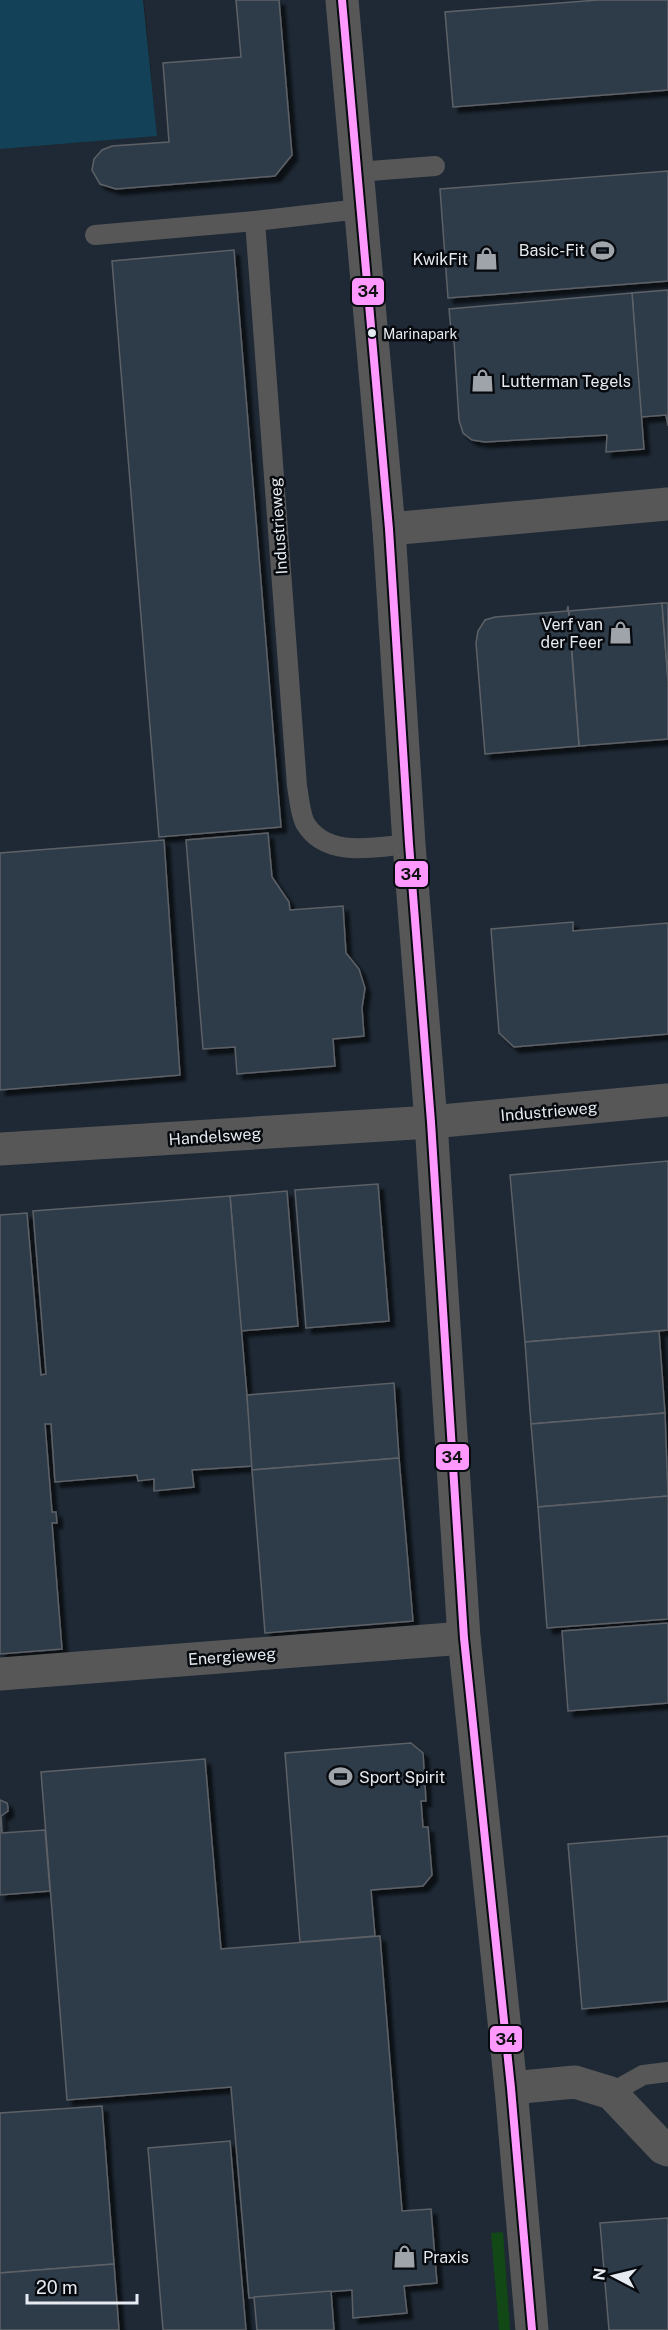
<svg xmlns="http://www.w3.org/2000/svg" width="668" height="2330" font-family="'Public Sans',sans-serif">
  <style>
    .built { fill: #1e2935 }
    .green { fill: #124815 }
    .water { fill: #134258 }
    .building { fill: #2e3b48; stroke: #5d6166; stroke-width: 1.5; filter: url(#shadow) }
    .lines { fill: none; stroke-linecap: round; stroke-linejoin: round }
    .lane { stroke: #575758; stroke-width: 20 }
    .street { stroke: #575758; stroke-width: 33 }
    .bus-1-casing { stroke: #070a0e; stroke-width: 12 }
    .bus-1 { stroke: #f9f; stroke-width: 8 }
    .bus-dot { fill: #e6ebf1; stroke: #070a0e; stroke-width: 2 }
    .labels { text-anchor: middle; stroke-width: 5; stroke-linejoin: round; paint-order: stroke }
    .bus-label { font-size: 14px; fill: #e6ebf1; stroke: #070a0e; text-anchor: start }
    .poi-label { font-size: 16px; fill: #e6ebf1; stroke: #070a0e; text-anchor: end }
    .street-label { font-size: 16px; fill: #e6ebf1; stroke: #070a0e }
    .line-badge { stroke: #070a0e; stroke-width: 2 }
    .pale-badge-label { font-size: 16px; text-anchor: middle; font-weight: bold; fill: #111 }
  </style>
  <defs>
    <filter id="shadow"><feDropShadow dx="5.5" dy="5.5" stdDeviation="1.5" flood-color="#0009"/></filter>
  </defs>
  <rect width="100%" height="100%" fill="#1c2126"/>
  <polygon class="built" points="144,0 668,0 668,2330 0,2330 0,149 157,136"/>
  <polygon class="green" points="503,2232 510,2330 499,2330 491,2233"/>
  <polygon class="water" points="0,0 143,0 157,136 0,149"/>
  <g class="building">
    <polygon points="236,0 279,0 292,155 275,176 116,189 100,184 92,170 94,159 102,150 112,146 169,142 163,63 241,57"/>
    <polygon points="598,0 668,0 668,90 453,107 445,12"/>
    <polygon points="668,171 668,281 448,298 440,189"/>
    <polygon points="234,250 281,827 159,837 112,261"/>
    <polygon points="668,290 668,426 666,415 641,417 632,293"/>
    <polygon points="632,293 644,449 606,452 607,435 485,442 472,440 463,433 459,420 454,341 452,341 449,309"/>
    <polygon points="662,603 668,681 668,739 579,746 569,611"/>
    <polygon points="662,603 668,603 668,681"/>
    <polygon points="568,606 579,746 485,754 476,643 478,631 485,620 495,617 567,611"/>
    <polygon points="268,833 272,877 289,902 290,910 343,906 346,953 359,969 365,988 362,1008 364,1036 333,1039 335,1066 237,1074 235,1047 203,1049 186,840"/>
    <polygon points="164,840 180,1075 0,1090 0,853"/>
    <polygon points="573,922 573,931 668,923 668,1034 514,1047 499,1033 491,929"/>
    <polygon points="668,1161 668,1330 525,1342 510,1175"/>
    <polygon points="378,1184 389,1321 306,1328 295,1190"/>
    <polygon points="287,1191 298,1326 241,1331 230,1196"/>
    <polygon points="230,1196 253,1466 192,1470 194,1487 154,1491 154,1479 138,1481 137,1475 55,1482 51,1424 45,1424 52,1512 56,1512 57,1523 52,1523 62,1649 0,1654 0,1215 27,1213 41,1375 46,1374 33,1211"/>
    <polygon points="659,1331 665,1413 531,1424 525,1342"/>
    <polygon points="394,1383 399,1458 252,1470 247,1395"/>
    <polygon points="665,1413 668,1496 538,1507 531,1424"/>
    <polygon points="399,1458 413,1621 265,1633 252,1470"/>
    <polygon points="668,1496 668,1619 547,1628 538,1507"/>
    <polygon points="668,1623 668,1703 568,1711 562,1631"/>
    <polygon points="411,1743 423,1753 426,1801 421,1801 423,1827 428,1827 432,1875 423,1886 371,1890 375,1936 300,1942 285,1753"/>
    <polygon points="205,1759 221,1949 380,1936 402,2211 431,2209 437,2283 404,2286 407,2313 353,2318 352,2290 249,2298 231,2087 67,2100 41,1772"/>
    <polygon points="0,1800 7,1803 8,1807 8,1811 1,1816 2,1833 45,1830 50,1891 0,1895"/>
    <polygon points="668,1836 668,2001 582,2009 568,1844"/>
    <polygon points="102,2106 114,2264 0,2273 0,2113"/>
    <polygon points="230,2141 246,2330 163,2330 148,2148"/>
    <polygon points="668,2218 668,2330 609,2330 600,2223"/>
    <polygon points="114,2264 119,2330 0,2330 0,2273"/>
    <polygon points="331,2291 334,2330 257,2330 254,2297"/>
  </g>
  <g class="lines">
    <g class="lane">
      <polyline points="357,172 435,166"/>
      <path d="M360 209 255 221 297 786C299 797 300 813 305 823 326 859 375 847 409 844"/>
      <polyline points="95,235 255,221"/>
      <polyline points="611,2093 643,2075 668,2072"/>
    </g>
    <g class="street">
      <polyline points="342,0 389,529 409,844 431,1122 464,1638 511,2088 532,2330"/>
      <polyline points="389,529 668,504"/>
      <polyline points="0,1149 431,1122 668,1100"/>
      <polyline points="0,1674 464,1638"/>
      <polyline points="511,2088 575,2082 611,2093 663,2148 668,2150"/>
    </g>
    <defs>
      <polyline id="bus-1" points="342,0 389,529 409,844 431,1122 464,1638 511,2088 532,2330"/>
    </defs>
    <use href="#bus-1" class="bus-1-casing"/>
    <use href="#bus-1" class="bus-1"/>
  </g>
  <defs>
    <symbol id="stadium-bare" viewBox="-9 -9 18 18"><path d="M0-5a6.5 5 0 1 0 0 10a6.5 5 0 1 0 0-10ZM-3.5-1.8h7v3.6h-7Z" fill="#9fa4aa" stroke="#070a0e" stroke-width="2.5" paint-order="stroke"/></symbol>
    <symbol id="shop-bare" viewBox="-9 -9 18 18"><path d="M-5-2.5h2.3a2.7 3.5 0 0 1 5.4 0H5L5.5 6h-11ZM-1.5-2.5h3a1.5 2.3 0 0 0-3 0Z" fill="#9fa4aa" stroke="#070a0e" stroke-width="2.5" paint-order="stroke"/></symbol>
  </defs>
  <g fill-rule="evenodd">
    <use href="#stadium-bare" x="586" y="234" width="33" height="33"/>
    <use href="#shop-bare" x="470" y="242" width="33" height="33"/>
    <use href="#shop-bare" x="466" y="364" width="33" height="33"/>
    <use href="#shop-bare" x="604" y="616" width="33" height="33"/>
    <use href="#stadium-bare" x="324" y="1760" width="33" height="33"/>
    <use href="#shop-bare" x="388" y="2240" width="33" height="33"/>
  </g>
  <circle class="bus-dot" cx="372" cy="333" r="5"/>
  <g class="labels">
    <g class="bus-label">
      <text x="383" y="339">Marinapark</text>
    </g>
    <g class="poi-label">
      <text x="585" y="256">Basic-Fit</text>
      <text x="468" y="265">KwikFit</text>
      <text x="501" y="387" text-anchor="start">Lutterman Tegels</text>
      <text x="603" y="630">Verf van<tspan x="603" dy="18">der Feer</tspan></text>
      <text x="359" y="1783" text-anchor="start">Sport Spirit</text>
      <text x="423" y="2263" text-anchor="start">Praxis</text>
    </g>
    <g class="street-label">
      <text transform="translate(278 526) rotate(-94)" y="6">Industrieweg</text>
      <text transform="translate(549 1111) rotate(-5)" y="6">Industrieweg</text>
      <text transform="translate(215 1136) rotate(-4)" y="6">Handelsweg</text>
      <text transform="translate(232 1656) rotate(-4)" y="6">Energieweg</text>
    </g>
  </g>
  <g class="line-badge">
    <rect x="351" y="277" width="34" height="29" rx="6" fill="#f9f"/>
    <rect x="394" y="860" width="35" height="28" rx="6" fill="#f9f"/>
    <rect x="435" y="1443" width="35" height="28" rx="6" fill="#f9f"/>
    <rect x="489" y="2025" width="34" height="28" rx="6" fill="#f9f"/>
  </g>
  <g class="pale-badge-label">
    <text x="368" y="297">34</text>
    <text x="411" y="880">34</text>
    <text x="452" y="1463">34</text>
    <text x="506" y="2045">34</text>
  </g>
  <g transform="translate(614 2276) rotate(277)" stroke="#070a0e" stroke-width="4.5" paint-order="stroke">
  <path d="M0-4.5L10 22L0 15L-10 22Z" fill="#e6ebf1"/>
  <text y="-9" font-size="16" font-weight="bold" text-anchor="middle" fill="#e6ebf1">N</text>
  </g>
  <path d="M27 2294v9h110v-9" fill="none" stroke="#e6ebf1" stroke-width="3"/>
  <text x="36" y="2294" font-size="18" fill="#e6ebf1" stroke="#070a0e" stroke-width="4.5" paint-order="stroke">20 m</text>
</svg>
